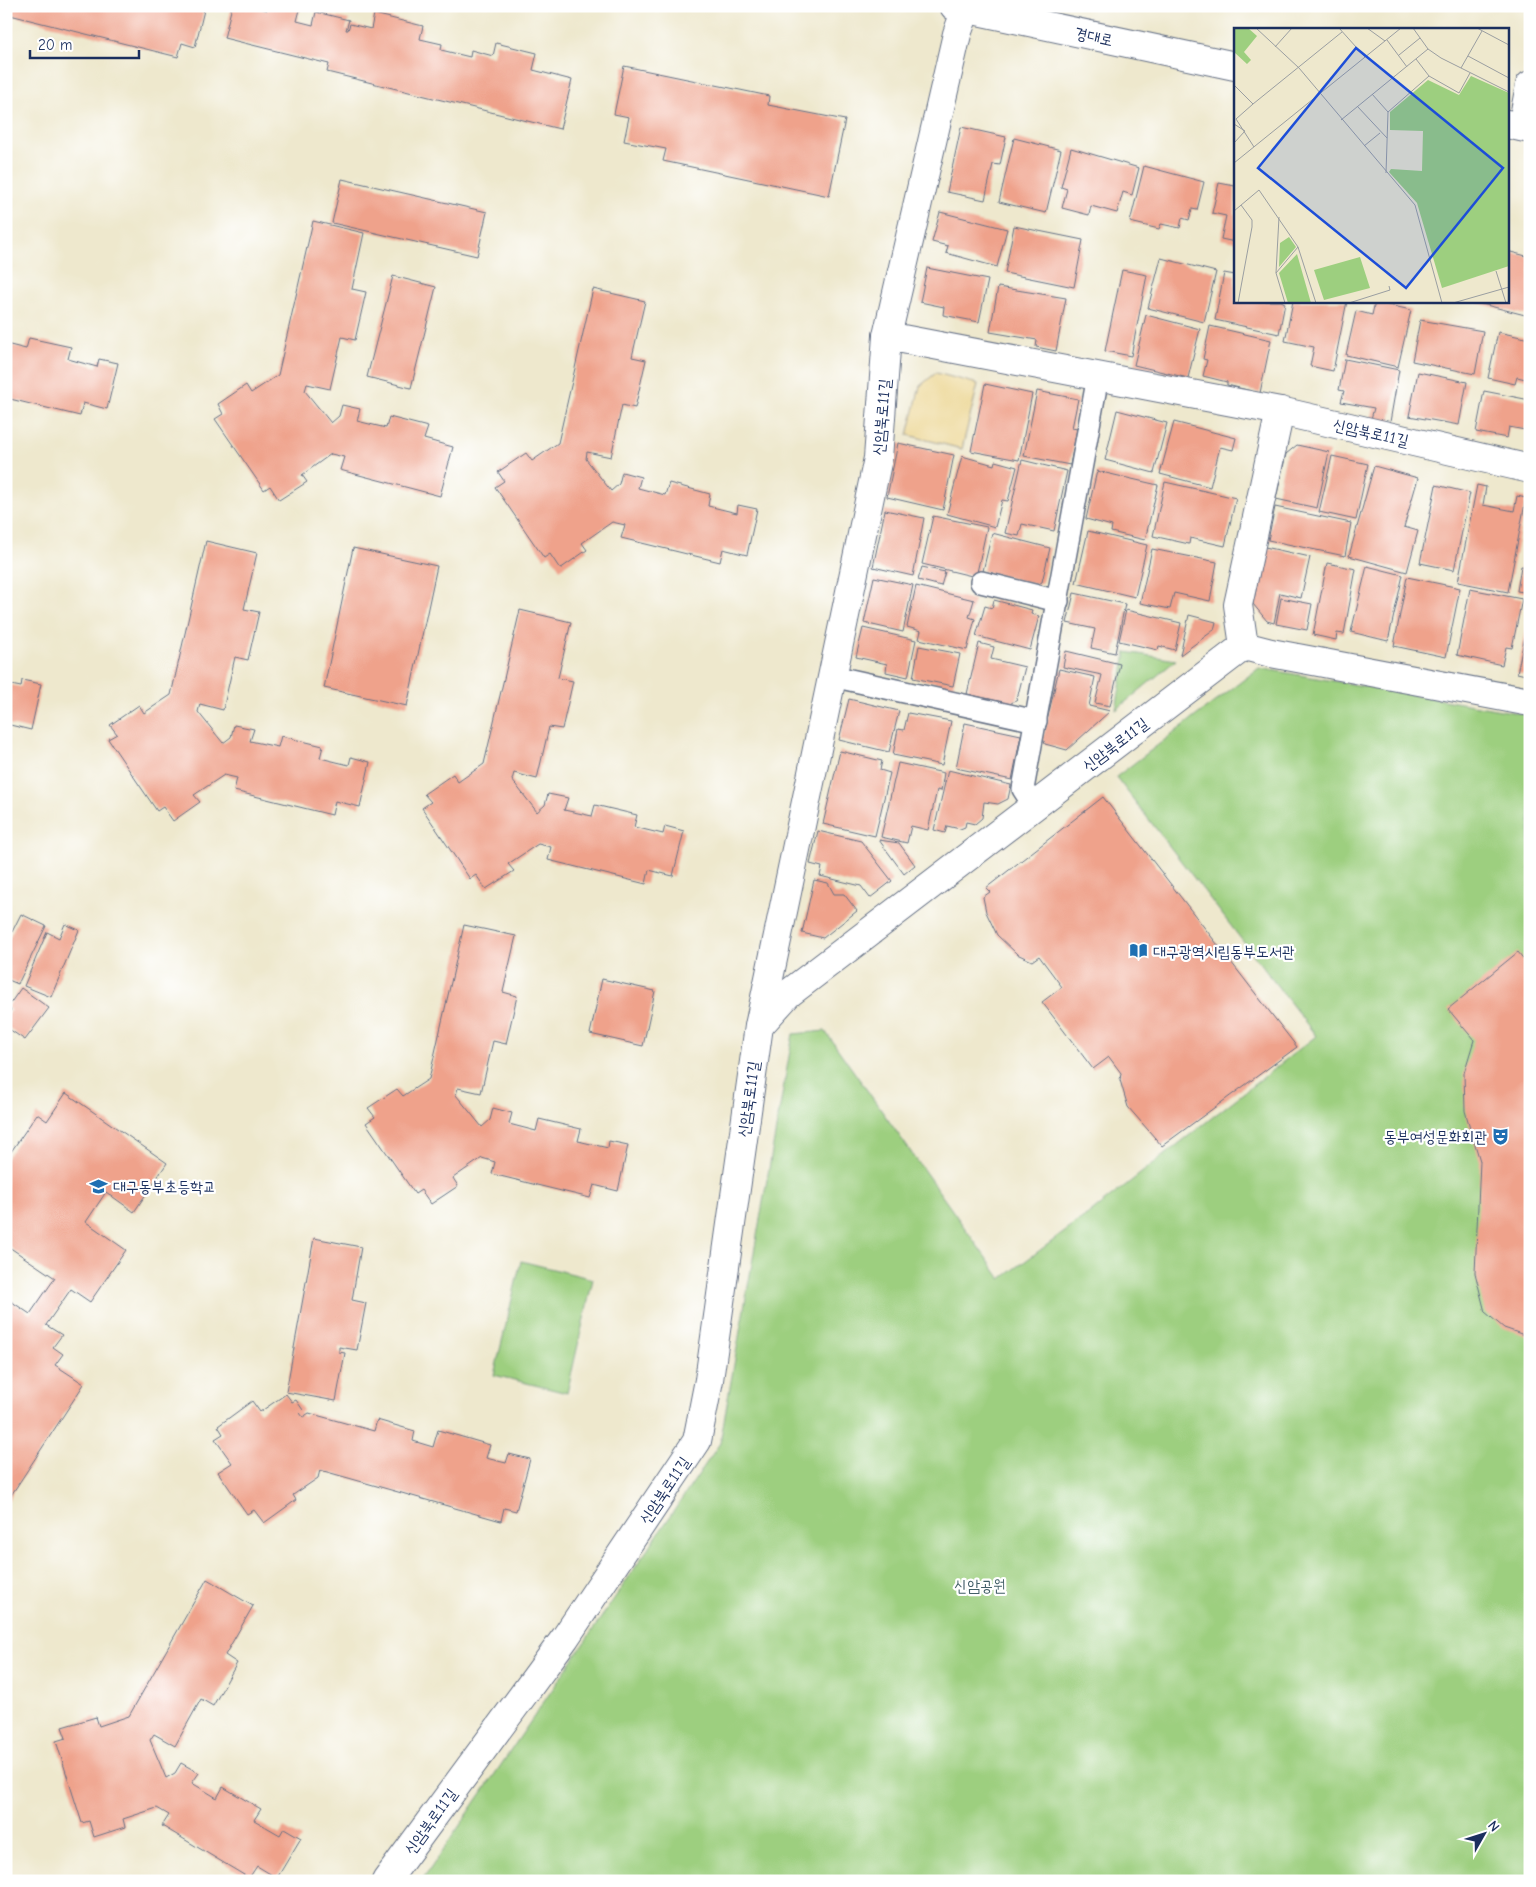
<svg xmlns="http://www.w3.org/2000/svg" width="1536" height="1887" font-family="'Comic Neue','Poor Story',sans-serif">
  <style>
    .green { fill: #9dcf7f; stroke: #5c7f6e }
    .sand { fill: #eeda9e; stroke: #84847e }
    .building { fill: #efa28b }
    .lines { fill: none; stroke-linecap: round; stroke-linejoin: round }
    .service-casing { stroke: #657085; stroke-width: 24 }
    .minor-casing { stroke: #657085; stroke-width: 30 }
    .secondary-casing { stroke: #657085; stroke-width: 30 }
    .service { stroke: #fff; stroke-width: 21 }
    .minor { stroke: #fff; stroke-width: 28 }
    .secondary { stroke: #fff; stroke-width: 28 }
    .labels { text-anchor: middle; stroke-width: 4.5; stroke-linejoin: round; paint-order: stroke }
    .street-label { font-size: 16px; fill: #1b2f5e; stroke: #fff }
    .poi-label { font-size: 16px; fill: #1b2f5e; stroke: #fff; text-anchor: start }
    .park-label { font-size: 16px; fill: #425f68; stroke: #fff }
    .inset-road { fill: none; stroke: #9a9ea1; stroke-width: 1 }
    .view { fill: #1d4ed8; fill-opacity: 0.15; stroke: #1d4ed8; stroke-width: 2.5 }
    .inset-edge { fill: none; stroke: #1b2f5e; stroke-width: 2.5 }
  </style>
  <rect width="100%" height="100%" fill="#fff"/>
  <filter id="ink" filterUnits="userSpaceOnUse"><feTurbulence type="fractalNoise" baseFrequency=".02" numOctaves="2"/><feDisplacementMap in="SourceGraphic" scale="10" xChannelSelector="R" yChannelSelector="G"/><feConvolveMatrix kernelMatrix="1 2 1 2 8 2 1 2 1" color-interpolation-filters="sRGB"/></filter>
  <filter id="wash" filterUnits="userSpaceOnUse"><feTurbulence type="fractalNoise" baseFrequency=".0096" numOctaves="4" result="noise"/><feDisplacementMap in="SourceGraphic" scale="20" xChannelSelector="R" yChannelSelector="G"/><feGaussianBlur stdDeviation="1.12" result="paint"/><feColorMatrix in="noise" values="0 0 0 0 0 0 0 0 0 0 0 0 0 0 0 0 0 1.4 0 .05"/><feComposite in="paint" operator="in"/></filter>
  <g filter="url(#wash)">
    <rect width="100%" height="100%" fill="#eee8cd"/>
    <g class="green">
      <polygon points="1126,652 1176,660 1116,710"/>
      <polygon points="1259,668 1530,715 1530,1881 422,1881 720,1443 793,1034 825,1031 1001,1279 1089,1214 1316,1036 1116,777"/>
      <polygon points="521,1261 593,1279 567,1393 494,1375"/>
    </g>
    <polygon class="sand" points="936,373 978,384 962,449 908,435 920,386"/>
    <g id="blocks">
      <g class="building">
        <polygon points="6,6 186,7 205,6 195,47 182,43 178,57 6,14"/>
        <polygon points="232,6 251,6 267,10 268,6 301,6 297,21 313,25 316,12 349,20 346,30 348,30 350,24 371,29 374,14 423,26 420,39 442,44 441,50 470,57 471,50 493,56 496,43 537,53 533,70 572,80 560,129 327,72 329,64 224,38"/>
        <polygon points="624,66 769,96 768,105 845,120 829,196 663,161 666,149 624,141 629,117 614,114"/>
        <polygon points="961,127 1006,137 1000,165 993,164 985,200 947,192"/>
        <polygon points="1014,138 1061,150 1046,213 999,202"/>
        <polygon points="1071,148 1139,168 1132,195 1123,192 1117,213 1091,206 1089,215 1062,208 1067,189 1061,187"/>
        <polygon points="1144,166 1204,182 1197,210 1192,209 1189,220 1182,218 1180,228 1161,224 1159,229 1130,222"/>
        <polygon points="342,179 487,212 477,256 332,223"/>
        <polygon points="1219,183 1235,186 1235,242 1221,239 1226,216 1212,213"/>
        <polygon points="940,212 1007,229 997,267 946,253 948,246 932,242"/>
        <polygon points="313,221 364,233 352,289 366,292 355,340 342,337 330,389 307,384 305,391 331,423 339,416 342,405 360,409 357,421 386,428 389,417 428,427 424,439 453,447 440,496 340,470 344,457 331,454 302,475 307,482 279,500 270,486 264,490 215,419 223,414 218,404 246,385 251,393 278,375"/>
        <polygon points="1014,226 1083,240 1074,287 1005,273"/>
        <polygon points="1507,251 1530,257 1529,316 1478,303 1478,301 1507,301"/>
        <polygon points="1161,258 1216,272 1204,322 1148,308"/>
        <polygon points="927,268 988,280 979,322 943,315 944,307 920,302"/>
        <polygon points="1122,270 1147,275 1131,356 1105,351"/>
        <polygon points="1224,273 1235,275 1235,301 1281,301 1285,303 1279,334 1215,320"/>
        <polygon points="393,276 436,287 411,388 367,377"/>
        <polygon points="998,287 1066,298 1056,351 1036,347 1037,340 990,332"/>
        <polygon points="593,289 645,301 632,357 646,360 635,408 622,405 611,457 587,452 586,459 611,491 619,484 622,472 641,477 638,488 665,495 669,483 710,494 708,506 737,513 738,505 757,509 747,555 723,549 720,562 621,538 625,525 612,522 582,543 587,550 560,569 550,554 544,558 495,487 504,481 498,472 526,453 532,461 558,443"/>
        <polygon points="1293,301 1347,301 1333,371 1310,366 1314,347 1285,341"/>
        <polygon points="1375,302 1411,310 1398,367 1346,355 1356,311 1372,315"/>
        <polygon points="1146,315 1200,329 1188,378 1134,365"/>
        <polygon points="1420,320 1483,331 1475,374 1412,361"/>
        <polygon points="1210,326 1271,340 1260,393 1227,385 1227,382 1203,376 1207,360 1203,359"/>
        <polygon points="1498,332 1530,339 1530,380 1517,377 1515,384 1488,378"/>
        <polygon points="29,338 71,347 68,359 97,367 99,359 118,363 107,409 83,403 80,416 6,398 6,344 26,349"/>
        <polygon points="1345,359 1399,370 1390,422 1371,419 1374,408 1341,402 1344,391 1339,390"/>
        <polygon points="1418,372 1467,382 1459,425 1409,416"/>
        <polygon points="985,384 1032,394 1019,460 971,451"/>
        <polygon points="1037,391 1078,399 1072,428 1077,429 1070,465 1024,456"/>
        <polygon points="1484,391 1530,400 1525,430 1509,427 1507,438 1476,432"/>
        <polygon points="1117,410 1167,423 1154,473 1105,460"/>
        <polygon points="1174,422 1236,438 1233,450 1220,447 1210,487 1160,474"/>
        <polygon points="898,443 954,455 943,510 887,497"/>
        <polygon points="1297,445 1329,452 1317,508 1276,499 1286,454"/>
        <polygon points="962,456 994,465 995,461 1017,467 1008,501 1002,500 995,527 947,514"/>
        <polygon points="1332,456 1368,464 1356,520 1319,512"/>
        <polygon points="1022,460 1067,471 1054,531 1022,524 1019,536 1005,533"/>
        <polygon points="1374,466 1418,478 1404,527 1418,531 1407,572 1349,556"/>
        <polygon points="1097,471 1158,485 1145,540 1111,532 1112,526 1086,519"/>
        <polygon points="1165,482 1236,498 1225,546 1190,538 1189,544 1153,536"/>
        <polygon points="1436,485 1470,493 1454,570 1420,563"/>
        <polygon points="1477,485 1486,487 1483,505 1514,511 1517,496 1526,498 1508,592 1458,582"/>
        <polygon points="1275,507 1351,523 1345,556 1268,540"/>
        <polygon points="885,510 924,518 913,576 873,567"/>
        <polygon points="933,516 987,527 976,577 922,564"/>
        <polygon points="1088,531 1147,545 1135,597 1076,583"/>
        <polygon points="992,533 1050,548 1042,582 1037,585 983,571"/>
        <polygon points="206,541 257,553 244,609 259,612 248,660 235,657 223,710 200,704 198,712 223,743 231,737 234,725 254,729 250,741 278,747 281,736 323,746 320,758 349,765 351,757 370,762 360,807 335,801 332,815 234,791 237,778 224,775 194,795 200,802 173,821 163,807 157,811 108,739 117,734 110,725 139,705 144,713 171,695"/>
        <polygon points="1265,547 1310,557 1301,598 1280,593 1274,623 1267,621 1253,604"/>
        <polygon points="353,548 437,566 407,706 324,688"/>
        <polygon points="1152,549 1217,562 1210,601 1174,593 1170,609 1140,603"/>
        <polygon points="1327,563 1356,569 1344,634 1337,633 1336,640 1313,635"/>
        <polygon points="1367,566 1403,575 1388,641 1351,632"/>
        <polygon points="1521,566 1530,567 1530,593 1517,591"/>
        <polygon points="922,567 945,572 941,586 918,580"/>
        <polygon points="874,577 913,585 903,632 864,623"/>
        <polygon points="1407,577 1460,588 1446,657 1394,646"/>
        <polygon points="916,586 974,600 969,617 975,619 967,650 919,639 921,631 907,627"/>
        <polygon points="1470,589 1522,599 1512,648 1506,647 1502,665 1457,655"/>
        <polygon points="1074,593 1125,604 1115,653 1091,648 1095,629 1067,623"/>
        <polygon points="1281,598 1312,604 1307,630 1276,624"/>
        <polygon points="994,600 1032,610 1031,614 1039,616 1030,650 976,636 985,606 992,608"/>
        <polygon points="520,610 571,622 558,678 573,681 562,729 549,727 537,779 514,773 512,780 537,812 545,805 548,794 568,798 564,810 592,816 595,805 637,815 634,827 663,834 665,826 684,831 673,876 649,870 646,884 548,860 551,847 538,844 508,864 514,871 486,889 476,875 470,879 422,808 431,802 424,794 453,774 458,782 484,764"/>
        <polygon points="1126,610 1181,623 1175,650 1159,646 1158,650 1119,641"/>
        <polygon points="1189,615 1216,622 1214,630 1180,655"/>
        <polygon points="1529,618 1530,618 1530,676 1517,673"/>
        <polygon points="863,628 916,640 908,677 886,672 887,664 856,657"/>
        <polygon points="979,643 994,647 991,659 1025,667 1017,699 1010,704 967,694"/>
        <polygon points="919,646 960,654 953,686 913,678"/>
        <polygon points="1066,651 1120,664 1110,706 1095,703 1102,675 1063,667"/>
        <polygon points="1059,669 1095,677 1089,706 1110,711 1067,750 1045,744 1043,738"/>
        <polygon points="22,680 41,684 31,730 6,724 6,684 21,687"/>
        <polygon points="849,699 899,711 889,752 839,740"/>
        <polygon points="908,713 951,721 942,765 893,755 898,729 904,730"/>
        <polygon points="965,723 1021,735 1012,780 956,768"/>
        <polygon points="840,751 882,761 880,770 890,773 875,836 823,824"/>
        <polygon points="898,763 944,773 941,791 937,790 928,830 911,826 907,843 881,837"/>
        <polygon points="948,770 1011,785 1008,799 998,804 984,802 982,818 975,824 966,822 965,827 960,829 947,826 945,833 934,830"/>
        <polygon points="1103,797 1297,1047 1162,1146 1128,1107 1120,1080 1121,1073 1109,1057 1093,1069 1042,1002 1062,987 1039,956 1032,961 1017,954 997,935 986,912 983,897 990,892 986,888"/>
        <polygon points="818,831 861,841 892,881 870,898 861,886 820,876 822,867 810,864"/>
        <polygon points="879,840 899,843 915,865 904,874"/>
        <polygon points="814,880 828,883 834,894 844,894 857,911 823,938 802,933"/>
        <polygon points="21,914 46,926 18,984 6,979 6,944"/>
        <polygon points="65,924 79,930 51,997 24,986 47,932 59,938"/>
        <polygon points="464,925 516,936 503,992 517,996 506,1044 493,1041 481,1093 458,1088 456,1095 482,1127 490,1120 493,1108 512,1113 509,1124 536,1131 539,1119 581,1129 578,1141 608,1148 609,1141 628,1145 618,1191 594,1185 590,1198 492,1174 495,1162 482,1158 453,1178 458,1186 431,1204 421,1190 415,1194 366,1123 375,1117 368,1108 397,1089 403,1096 429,1079"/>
        <polygon points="1518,952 1530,967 1530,1337 1504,1328 1485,1312 1475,1273 1480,1161 1465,1111 1464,1073 1474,1040 1448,1009"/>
        <polygon points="602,979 655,991 643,1046 590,1034"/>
        <polygon points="21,988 49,1008 25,1040 6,1027 6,1016 11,1010 7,1008"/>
        <polygon points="66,1093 167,1163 134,1212 106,1192 86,1222 126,1250 90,1302 71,1289 46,1325 62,1335 53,1347 63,1354 55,1365 84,1384 6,1503 6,1303 9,1300 30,1314 55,1278 6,1245 6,1159 37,1114 47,1121"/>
        <polygon points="314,1238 361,1247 352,1300 366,1303 357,1350 339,1347 339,1352 345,1353 336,1401 286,1392"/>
        <polygon points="286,1394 292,1402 296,1400 303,1410 300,1413 303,1417 309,1413 374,1431 377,1420 415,1431 413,1441 433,1447 438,1430 490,1445 486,1458 506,1463 509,1454 530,1459 516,1511 504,1508 501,1521 320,1470 318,1478 293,1495 296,1500 264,1523 254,1510 247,1514 218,1472 232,1463 215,1439 223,1434 218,1426 252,1401 260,1412"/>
        <polygon points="207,1579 253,1606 225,1655 237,1663 213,1706 201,1699 175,1746 154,1734 150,1740 166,1778 175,1773 181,1763 199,1773 192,1783 217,1798 223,1787 261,1809 254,1820 280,1835 284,1828 301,1838 277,1878 257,1866 249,1878 162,1826 169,1815 157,1808 123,1819 125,1827 94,1837 89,1821 82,1823 56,1741 66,1738 62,1727 96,1717 99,1726 129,1716"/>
      </g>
    </g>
  </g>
  <g filter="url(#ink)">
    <use href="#blocks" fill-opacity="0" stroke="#657085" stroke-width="1"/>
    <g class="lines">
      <defs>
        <g id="service">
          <polyline points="981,582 1058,601"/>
          <polyline points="832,676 1036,721"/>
          <polyline points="1034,806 1023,789 1098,376"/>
        </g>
        <g id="minor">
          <polyline points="1522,127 1530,85"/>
          <polyline points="887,336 1280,411 1530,469"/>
          <polyline points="1244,646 1238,605 1280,411"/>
          <polyline points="759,1026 788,994 1244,646 1271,653 1530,702"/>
          <polyline points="386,1881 565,1638 697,1441 709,1380 759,1026 878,458 887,336 957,34 966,9"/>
        </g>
        <g id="secondary">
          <polyline points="954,6 1235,66"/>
          <polyline points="1507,124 1530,129"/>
        </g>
      </defs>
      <use href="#service" class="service-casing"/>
      <use href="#minor" class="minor-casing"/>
      <use href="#secondary" class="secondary-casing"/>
      <use href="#service" class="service"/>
      <use href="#minor" class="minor"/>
      <use href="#secondary" class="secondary"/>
    </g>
  </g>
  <defs>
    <symbol id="library-bare" viewBox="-9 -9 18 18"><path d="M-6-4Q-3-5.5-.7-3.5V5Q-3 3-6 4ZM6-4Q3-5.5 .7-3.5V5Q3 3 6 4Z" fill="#1f6fb2" stroke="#fff" stroke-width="2.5" paint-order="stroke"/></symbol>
    <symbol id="theatre-bare" viewBox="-9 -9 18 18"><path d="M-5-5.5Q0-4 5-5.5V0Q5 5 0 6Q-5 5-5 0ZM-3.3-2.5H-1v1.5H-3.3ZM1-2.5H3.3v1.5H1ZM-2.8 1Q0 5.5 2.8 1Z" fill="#1f6fb2" stroke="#fff" stroke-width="2.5" paint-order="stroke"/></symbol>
    <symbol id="school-bare" viewBox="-9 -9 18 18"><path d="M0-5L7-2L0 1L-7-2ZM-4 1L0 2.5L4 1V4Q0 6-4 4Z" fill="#1f6fb2" stroke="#fff" stroke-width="2.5" paint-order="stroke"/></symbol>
  </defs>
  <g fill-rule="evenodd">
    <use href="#library-bare" x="1126" y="938" width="25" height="25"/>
    <use href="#theatre-bare" x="1488" y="1124" width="25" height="25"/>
    <use href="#school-bare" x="86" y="1174" width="25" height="25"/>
  </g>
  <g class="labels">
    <g class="street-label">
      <text transform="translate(1094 36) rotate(12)" y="6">경대로</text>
      <text transform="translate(881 417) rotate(-85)" y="6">신암북로11길</text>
      <text transform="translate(1371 432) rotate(13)" y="6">신암북로11길</text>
      <text transform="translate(1115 744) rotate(-37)" y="6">신암북로11길</text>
      <text transform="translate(748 1099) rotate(-82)" y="6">신암북로11길</text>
      <text transform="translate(664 1490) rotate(-56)" y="6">신암북로11길</text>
      <text transform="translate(430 1821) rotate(-54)" y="6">신암북로11길</text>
    </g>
    <g class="poi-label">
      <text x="1153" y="957">대구광역시립동부도서관</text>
      <text x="1487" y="1142" text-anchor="end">동부여성문화회관</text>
      <text x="113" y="1192">대구동부초등학교</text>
    </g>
    <g class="park-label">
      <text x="980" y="1591">신암공원</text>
    </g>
  </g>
  <g transform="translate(1234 28)">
    <rect width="275" height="275" fill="#eee8cd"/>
    <path d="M0 0H14L23 8 10 24 17 32 13 36 0 24ZM237 48 275 65V238L208 260 183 175 155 144 157 141 188 143 189 103 156 102V84L194 52 225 67ZM55 209 62 219 45 239 46 215ZM63 226 77 275H54L45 245ZM126 229 136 260 90 272 80 242Z" fill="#9dcf7f"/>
    <path class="inset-road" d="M22 0 65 40 181 177 208 275M105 0 131 29M133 0 151 13M179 0 194 21 207 30 275 64M243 0 275 17M153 12 173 39M41 19 58 0M165 27 186 10M234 28 275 50M182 31 195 48M227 40 248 3M0 57 19 76 2 91 20 119M138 66 154 84M19 76 108 4M123 78 153 110M107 92 194 21M0 96 11 103 0 115M130 118 146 105M0 135 167 0M152 145 154 84 195 48 225 65 236 45M0 183 25 162 64 219 82 275M45 189 42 245 51 275M262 243 272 275M42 245 64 219M4 275 18 199V192L7 177M115 275 156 262 155 258M219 275 275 259"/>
    <path class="view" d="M122 20 269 140 172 260 24 140Z"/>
    <rect width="275" height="275" class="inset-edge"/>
  </g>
  <rect width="1536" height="1887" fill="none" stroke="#fff" stroke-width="25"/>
  <g transform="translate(1484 1834) rotate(51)" stroke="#ffffff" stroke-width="4" paint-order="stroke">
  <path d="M0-4L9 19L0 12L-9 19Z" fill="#1b2f5e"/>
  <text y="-8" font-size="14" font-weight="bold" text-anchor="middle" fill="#1b2f5e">N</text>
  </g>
  <path d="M30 50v8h109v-8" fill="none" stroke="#1b2f5e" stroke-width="2.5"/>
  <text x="38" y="50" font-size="15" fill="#1b2f5e" stroke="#ffffff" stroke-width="4" paint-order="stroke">20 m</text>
</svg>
